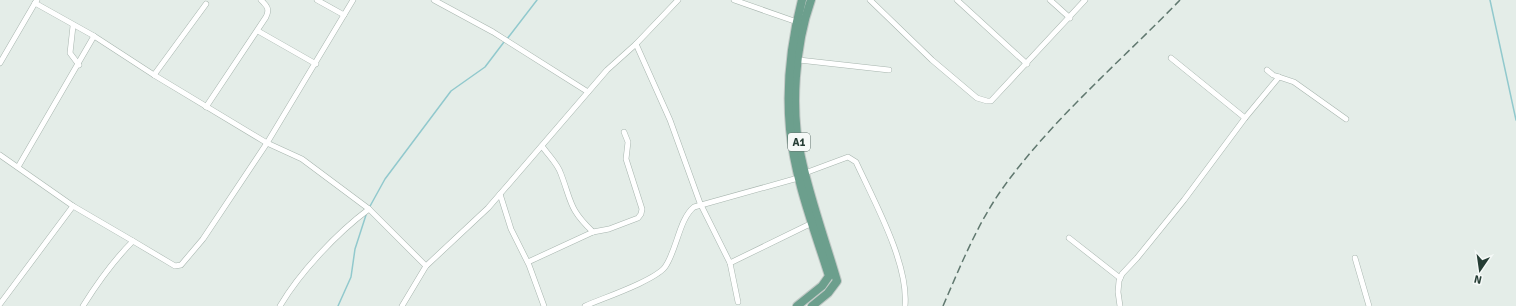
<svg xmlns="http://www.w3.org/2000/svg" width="1516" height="306" font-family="Signika,sans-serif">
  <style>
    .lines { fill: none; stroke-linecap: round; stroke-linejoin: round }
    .stream { stroke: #91c9cd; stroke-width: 1.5 }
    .street-casing { stroke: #a7b5ae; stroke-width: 6 }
    .primary-casing { stroke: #c2c9c6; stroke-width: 10 }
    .street { stroke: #fff; stroke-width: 5 }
    .primary { stroke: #6c9f8d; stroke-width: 8 }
    .rail { stroke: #60786f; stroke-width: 1.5; stroke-dasharray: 8 4; stroke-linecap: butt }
    .labels { text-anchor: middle; stroke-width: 3.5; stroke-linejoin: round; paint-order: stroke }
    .shield { fill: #f5f9f7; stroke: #63756e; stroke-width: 1 }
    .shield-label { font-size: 11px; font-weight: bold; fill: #253d34 }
  </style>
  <rect width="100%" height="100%" fill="#e4ede8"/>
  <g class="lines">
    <g class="stream">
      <polyline points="1490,0 1516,120"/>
      <polyline points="507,39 537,0"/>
      <polyline points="369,208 385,179 451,91 485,67 504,42"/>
      <polyline points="338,306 351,277 355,249 366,215"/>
    </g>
    <defs>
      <g id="street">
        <polyline points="37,0 35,3 94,36 154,75 267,143 302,159 369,209 426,266"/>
        <polyline points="317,0 344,15"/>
        <polyline points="434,0 493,32 588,92"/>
        <polyline points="734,0 797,22"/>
        <polyline points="870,0 932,60 977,98 987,101 991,101 1085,0"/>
        <polyline points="957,0 1027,64"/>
        <polyline points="1050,0 1070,18"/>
        <polyline points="73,26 70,53 79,65"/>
        <polyline points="258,31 316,64"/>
        <polyline points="636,44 670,120 700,203 730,263"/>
        <polyline points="1171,58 1245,118"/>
        <polyline points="799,60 889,70"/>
        <polyline points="0,63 35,3"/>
        <polyline points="1267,70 1273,75 1294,82 1346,119"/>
        <polyline points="154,75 206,4"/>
        <path d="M206 107 266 17C270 9 267 6 261 0"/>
        <path d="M542 146C548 155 558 164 561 174 572 203 569 209 593 232"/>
        <path d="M0 155 73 206 133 241C113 261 98 282 83 306"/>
        <polyline points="18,167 94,36"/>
        <path d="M805 173 848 157 856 162C874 201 909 264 905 306"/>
        <polyline points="500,194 511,229 529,265 544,306"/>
        <polyline points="1069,238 1120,278"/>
        <polyline points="133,241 175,266 181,265 203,239 267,143 353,0"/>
        <polyline points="1355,258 1369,306"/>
        <polyline points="528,262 593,232 609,229 638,218 641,214 642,209 626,159 628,142 624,132"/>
        <polyline points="738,302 730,263 812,223"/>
        <polyline points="0,304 73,206"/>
        <path d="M280 306C300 272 337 233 369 209"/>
        <polyline points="402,306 426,266 488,208 607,70 636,44 678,0"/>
        <path d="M585 306C603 298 654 281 665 267 677 250 679 219 694 207L798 178"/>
        <polyline points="1120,306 1118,292 1119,281 1122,274 1137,258 1184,200 1245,118 1279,77"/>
      </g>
      <g id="primary">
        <path d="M811 0C795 45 790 110 801 157 810 199 825 240 837 281L828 293 812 306"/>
        <path d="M797 306 822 286 829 276C814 228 795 180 790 129 786 86 791 42 802 0"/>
      </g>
    </defs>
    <use href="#street" class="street-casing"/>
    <use href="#primary" class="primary-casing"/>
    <use href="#street" class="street"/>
    <use href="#primary" class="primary"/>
    <path class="rail" d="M943 306C960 267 976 227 1000 192 1049 122 1120 62 1180 0"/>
  </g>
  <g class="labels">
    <rect class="shield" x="788" y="133" width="22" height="18" rx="3"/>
    <g class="shield-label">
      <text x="799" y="146">A1</text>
    </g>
  </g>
  <g transform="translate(1480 270) rotate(193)" stroke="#f5f9f7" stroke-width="3" paint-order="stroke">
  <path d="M0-3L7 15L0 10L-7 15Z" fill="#253d34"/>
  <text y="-6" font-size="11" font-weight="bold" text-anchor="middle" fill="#253d34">N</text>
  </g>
</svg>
